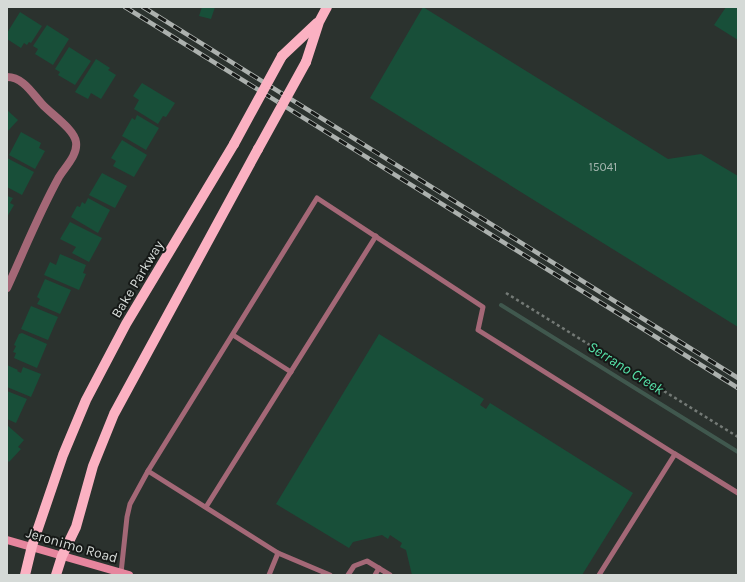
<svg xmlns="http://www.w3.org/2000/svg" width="745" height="582" font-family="Karla,sans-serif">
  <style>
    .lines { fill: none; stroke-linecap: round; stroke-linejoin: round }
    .stream { stroke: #40584e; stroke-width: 4 }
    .building { fill: #184f39 }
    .path { stroke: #747a76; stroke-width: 2.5; stroke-dasharray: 3 3; stroke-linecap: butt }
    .lane { stroke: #a46877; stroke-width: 5 }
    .street { stroke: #a46877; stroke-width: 8 }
    .secondary { stroke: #e6869e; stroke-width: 8 }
    .primary { stroke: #fbb1c2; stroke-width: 10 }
    .rail-casing { stroke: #acb1ae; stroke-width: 4.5 }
    .rail { stroke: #161917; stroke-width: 3; stroke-dasharray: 9; stroke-linecap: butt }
    .primary-bridge { stroke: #fbb1c2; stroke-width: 10 }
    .labels { text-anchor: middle; stroke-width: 4; stroke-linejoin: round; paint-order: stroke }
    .number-label { font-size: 12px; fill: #a6b7b0 }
    .street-label { font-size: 14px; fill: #d5dad7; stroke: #161917 }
    .water-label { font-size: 15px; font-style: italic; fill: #56e1a8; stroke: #161917 }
  </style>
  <rect width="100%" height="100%" fill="#2b322e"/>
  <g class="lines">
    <polyline class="stream" points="501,305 738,452"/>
  </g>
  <g class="building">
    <polygon points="202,7 215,7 211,19 199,16"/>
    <polygon points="423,7 668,159 701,154 738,176 738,327 370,98"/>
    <polygon points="726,7 738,7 738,40 714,25"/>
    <polygon points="20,12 42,26 31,43 29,42 27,45 24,43 21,48 7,39 7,33"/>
    <polygon points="47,25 69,39 53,65 35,54 38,49 33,46"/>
    <polygon points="69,47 91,61 75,85 58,75 60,72 55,69"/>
    <polygon points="96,59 110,68 108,70 116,75 101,99 91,93 88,99 75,92"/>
    <polygon points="142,83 175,103 166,117 163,116 158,124 134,109 139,100 133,96"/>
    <polygon points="7,110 18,120 7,132"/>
    <polygon points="137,115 159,128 146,150 122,136 132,118 135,120"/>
    <polygon points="21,132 41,143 39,148 45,151 35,169 9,155"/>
    <polygon points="122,140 147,155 134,177 113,166 116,161 111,158"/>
    <polygon points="7,158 34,172 22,195 7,187"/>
    <polygon points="102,173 127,186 115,208 89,195"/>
    <polygon points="7,196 13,198 10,203 14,205 7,217"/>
    <polygon points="88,198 110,210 98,233 71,217 77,206 80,207 82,202 85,204"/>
    <polygon points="70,222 102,238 89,262 72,253 76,247 60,239"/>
    <polygon points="60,254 86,265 83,273 86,274 79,290 44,275 50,262 56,265"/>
    <polygon points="45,279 71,290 60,314 37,304 40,299 37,297"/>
    <polygon points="31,306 58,317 48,340 21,329"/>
    <polygon points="22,333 47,344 37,368 14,358 16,353 13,352 16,346 14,345 19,334"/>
    <polygon points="379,334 484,399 480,405 486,409 490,403 633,493 582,575 412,575 406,550 400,547 402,543 390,535 388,539 382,535 353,542 349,548 276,504"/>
    <polygon points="7,365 18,370 17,371 21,373 23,367 41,374 31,397 7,387"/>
    <polygon points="7,391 27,399 16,423 7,419"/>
    <polygon points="7,425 24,440 18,447 21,449 9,462 7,460"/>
  </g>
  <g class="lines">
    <polyline class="path" points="506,293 738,437"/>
    <g class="lane">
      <polyline points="233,335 291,372"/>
      <polyline points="675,454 738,493"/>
      <polyline points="148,471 278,553 330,575"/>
      <polyline points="206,507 376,236"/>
      <polyline points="121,573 127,517 130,504 148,471 317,198 483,307 478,330 675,454 599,575"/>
      <polyline points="269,575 278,553"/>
      <polyline points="348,575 354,566 367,561 390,575"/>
      <polyline points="375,575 379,568"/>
    </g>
    <path class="street" d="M7 77C23 77 32 93 42 104 51 114 74 129 76 142 78 155 65 167 59 177 39 213 24 251 7 288"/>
    <polyline class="secondary" points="7,540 129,575"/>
    <g class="primary">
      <polyline points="282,56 317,23"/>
      <polyline points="306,62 319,22 327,7"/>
      <polyline points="25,575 32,546 63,455 86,400 126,324 234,144"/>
      <polyline points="56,575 62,556 76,527 93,466 114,414 258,149"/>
    </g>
    <defs>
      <g id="rail">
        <polyline points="125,7 738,388"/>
        <polyline points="143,7 738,378"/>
      </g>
    </defs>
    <use href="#rail" class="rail-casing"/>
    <use href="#rail" class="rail"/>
    <g class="primary-bridge">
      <polyline points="234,144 282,56"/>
      <polyline points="258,149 306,62"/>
    </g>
  </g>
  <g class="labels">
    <g class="number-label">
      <text x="603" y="171">15041</text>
    </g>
    <g class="street-label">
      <text transform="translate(137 279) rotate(-59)" y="5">Bake Parkway</text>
      <text transform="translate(72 545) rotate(16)" y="5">Jeronimo Road</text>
    </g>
    <g class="water-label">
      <text transform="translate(626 368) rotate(32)" y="5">Serrano Creek</text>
    </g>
  </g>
  <rect width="745" height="582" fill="none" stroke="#d5dad7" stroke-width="16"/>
</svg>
